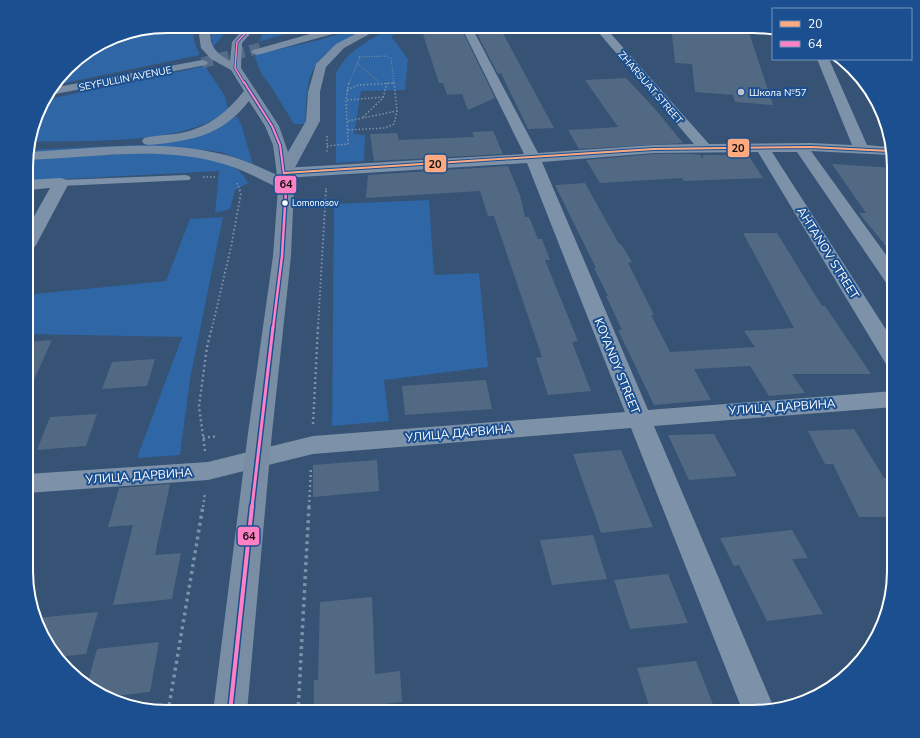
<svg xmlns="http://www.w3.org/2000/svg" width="920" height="738" font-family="'Nunito Sans',sans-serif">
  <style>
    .green { fill: #2f66a5 }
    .building { fill: #526984 }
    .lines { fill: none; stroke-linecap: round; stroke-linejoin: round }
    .secondary-tunnel { stroke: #546c89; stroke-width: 11; stroke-dasharray: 11 5.5; stroke-linecap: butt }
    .path-far4 { stroke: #7d92a8; stroke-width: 1; stroke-dasharray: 1 1.5; stroke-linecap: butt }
    .path-far3 { stroke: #7d92a8; stroke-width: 1.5; stroke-dasharray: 1.5 2; stroke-linecap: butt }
    .path-far2 { stroke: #7d92a8; stroke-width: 2; stroke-dasharray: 1.5 2.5; stroke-linecap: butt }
    .path-far1 { stroke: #7d92a8; stroke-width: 2.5; stroke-dasharray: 2 3; stroke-linecap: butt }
    .path { stroke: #7d92a8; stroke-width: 3.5; stroke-dasharray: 3 4; stroke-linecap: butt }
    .lane { fill: #7d92a8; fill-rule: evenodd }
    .street { fill: #7d92a8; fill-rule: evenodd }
    .secondary { fill: #798da4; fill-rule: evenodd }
    .bus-1-casing { stroke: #1b4f8f; stroke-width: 4 }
    .bus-2-far4-casing { stroke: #1b4f8f; stroke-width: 3 }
    .bus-2-far3-casing { stroke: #1b4f8f; stroke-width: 4 }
    .bus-2-far2-casing { stroke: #1b4f8f; stroke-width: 5 }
    .bus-2-far1-casing { stroke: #1b4f8f; stroke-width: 6 }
    .bus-2-casing { stroke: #1b4f8f; stroke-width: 7 }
    .bus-1 { stroke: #ffa980; stroke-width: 2 }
    .bus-2-far4 { stroke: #ff80c5; stroke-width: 1.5 }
    .bus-2-far3 { stroke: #ff80c5; stroke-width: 2 }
    .bus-2-far2 { stroke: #ff80c5; stroke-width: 2.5 }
    .bus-2-far1 { stroke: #ff80c5; stroke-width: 3 }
    .bus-2 { stroke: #ff80c5; stroke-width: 4 }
    .poi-dot { fill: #b9c2ce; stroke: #1b4f8f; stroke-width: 1.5 }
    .bus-dot { fill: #fff; stroke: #1b4f8f; stroke-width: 1.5 }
    .labels { text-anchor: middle; stroke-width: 4; stroke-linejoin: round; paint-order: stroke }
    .far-bus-label { font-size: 9px; fill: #fff; stroke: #1b4f8f; text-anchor: start }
    .far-street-label { font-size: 10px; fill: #fff; stroke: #1b4f8f }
    .far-poi-label { font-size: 10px; fill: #fff; stroke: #1b4f8f; text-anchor: start }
    .street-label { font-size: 12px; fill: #fff; stroke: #1b4f8f }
    .rim { fill: none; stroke: #fff; stroke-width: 2 }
    .line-badge { stroke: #1b4f8f; stroke-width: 1.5 }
    .pale-badge-label { font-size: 11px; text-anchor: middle; font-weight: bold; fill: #111 }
  </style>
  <rect width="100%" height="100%" fill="#365274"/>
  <g class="green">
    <path d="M167 26H196C191 37 195 44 200 55L55 85 74 61 122 34Z"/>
    <polygon points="212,26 231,26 213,47 211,37"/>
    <polygon points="270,26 310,26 259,42 264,31"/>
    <path d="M365 26H376C350 39 316 50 309 81 306 95 306 110 305 124H294L272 88 262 75 254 55 319 40Z"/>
    <path d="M396 26H412L391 36 408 59 405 90 361 91 354 134 365 135 364 161 336 163V74C347 49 373 38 396 26Z"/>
    <path d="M205 66 225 96 228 109C191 146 81 140 30 142L44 100Z"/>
    <polygon points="237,116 242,127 253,165 221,152 181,148 27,152 27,150 158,144 207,133"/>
    <path d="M125 154C153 154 221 151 241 173 244 176 246 180 248 183L235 190 230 209 215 213 219 171 27 181V158Z"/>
    <polygon points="429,200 434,275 479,273 488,367 384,380 389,421 332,426 334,204"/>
    <polygon points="223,217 190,379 180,455 137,458 182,337 27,334 27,307 34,294 166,281 190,219"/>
  </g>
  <g class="building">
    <polygon points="432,26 460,26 495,98 468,110 462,94 447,95 443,83 439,83 423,34 434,33"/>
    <polygon points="473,26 499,26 554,128 528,129 501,73 498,74"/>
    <polygon points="671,26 748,29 773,105 735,102 733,95 695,92 692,64 675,63"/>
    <polygon points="626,78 655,109 683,143 579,149 568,130 618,127 585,80"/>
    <polygon points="493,131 503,154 374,161 370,134 397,133 399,140 474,137 472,132"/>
    <polygon points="654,154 693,154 700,155 703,159 703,155 748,155 763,178 684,181 682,178 600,183 586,160"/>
    <polygon points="832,164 894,168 894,256 859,213 866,213"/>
    <polygon points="508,166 520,195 525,217 529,217 538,239 542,239 550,260 545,260 578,341 572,342 591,391 548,395 536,358 542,357 494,216 488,216 480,191 366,198 368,175"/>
    <polygon points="585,183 619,244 621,244 632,262 628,263 654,315 651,315 670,352 755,347 744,331 794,328 743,233 777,233 822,306 825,306 871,374 792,374 805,393 769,396 750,366 694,369 711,400 654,405 618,330 622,330 606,296 608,296 594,268 596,268 555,185"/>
    <polygon points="52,340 27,395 27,342"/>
    <polygon points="155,359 147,386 102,389 112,362"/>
    <polygon points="486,380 492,409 405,415 402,386"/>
    <polygon points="97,414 86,446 37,450 50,417"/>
    <polygon points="854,429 884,478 894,478 894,517 859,517 833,464 825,464 808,431"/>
    <polygon points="714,434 737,476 689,480 668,435"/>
    <polygon points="621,450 653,527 601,533 573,454"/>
    <polygon points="377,460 379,491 313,497 313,465"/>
    <polygon points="170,484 155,555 181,553 172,599 113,605 133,525 108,527 119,488"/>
    <polygon points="792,530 808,558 792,559 823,614 767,621 739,565 734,566 720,538"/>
    <polygon points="593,535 607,579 552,585 540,540"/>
    <polygon points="668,574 688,623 630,629 614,580"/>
    <polygon points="372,597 375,674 400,671 402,702 314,712 314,680 318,680 320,602"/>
    <polygon points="98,612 86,654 59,657 41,633 36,618"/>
    <polygon points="159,642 150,692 106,697 87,685 97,649"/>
    <polygon points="696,661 716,712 651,712 637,668"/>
  </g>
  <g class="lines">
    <polyline class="secondary-tunnel" points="202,63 260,48"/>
    <g class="path-far4">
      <polyline points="359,57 386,56 391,58 394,83"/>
      <polyline points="357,63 379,82"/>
      <polyline points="349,83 360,58 358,56"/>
    </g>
    <g class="path-far3">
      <polyline points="347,90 358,85 394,83"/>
      <polyline points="347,100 384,97"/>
      <polyline points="363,117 383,98 387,83"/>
      <polyline points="348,121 397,111 394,82"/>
      <polyline points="348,130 385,128 394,124 397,111"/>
      <polyline points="327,136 327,153"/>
      <polyline points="327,146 348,144 346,100 349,82"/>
      <polyline points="203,177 216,177"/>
      <polyline points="237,183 240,190"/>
      <polyline points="326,190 326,188"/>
    </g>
    <g class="path-far2">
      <polyline points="212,328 231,247 241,193 239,189"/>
      <polyline points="318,328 326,189"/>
    </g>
    <g class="path-far1">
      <polyline points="313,424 318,327"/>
      <polyline points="203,438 218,436"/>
      <polyline points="205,451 199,406 207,347 212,327"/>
      <polyline points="203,507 205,493"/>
      <polyline points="309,507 311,467"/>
    </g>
    <g class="path">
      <polyline points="168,712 203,506"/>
      <polyline points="298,712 309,506"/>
    </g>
    <polygon class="lane" points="186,175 189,176 191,178 189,180 61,186 56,183 61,180"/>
    <g class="street">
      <polygon points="461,26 471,26 538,153 654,145 694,144 593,26 604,26 709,144 811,143 852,145 817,59 829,59 867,145 889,147 890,155 811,151 894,266 894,286 887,284 797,152 772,152 894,342 894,366 886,364 883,359 758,152 654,153 542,162 648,410 894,391 894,407 654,426 774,708 743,712 631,428 313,454 208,480 27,493 27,474 208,462 313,436 625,412 527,163 284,178 279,176 276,173 279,170 284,168 524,154"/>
      <polygon points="61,178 67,180 69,183 36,245 33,249 27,250 27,229 50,188 27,190 27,180"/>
    </g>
    <g class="secondary">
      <path d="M201 26H211C208 44 214 52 230 61L232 42 246 26H257L242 43 241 68 279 126 288 152 306 121 308 92 316 64 336 44 371 26H384L344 48 326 67 320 92V121L292 173 294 186 291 256 272 433 247 712H213L248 433 273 256 278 188C258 178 238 167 216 162 158 146 87 158 27 160V152C90 149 155 139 217 153 238 157 258 166 277 175L273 145 265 126 249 101C222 136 191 141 149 145L144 144 142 141 144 138C156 135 169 135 181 133 209 127 226 113 244 91L231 70 211 59 201 48 199 35Z"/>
      <polygon points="338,26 355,26 354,28 261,54 257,55 251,52 253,50"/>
      <polygon points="202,60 206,61 208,63 206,65 45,96 52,88"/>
    </g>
    <defs>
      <polyline id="bus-1" points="284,173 654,149 811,147 890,151"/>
      <polyline id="bus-2-far4" points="244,83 235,68 237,42 252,26"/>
      <polyline id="bus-2-far3" points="244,82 272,126 280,145 286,190"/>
      <polyline id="bus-2-far2" points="273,328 282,256 286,189"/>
      <polyline id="bus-2-far1" points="252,507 273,327"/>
      <polyline id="bus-2" points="230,712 252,506"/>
    </defs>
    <use href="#bus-1" class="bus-1-casing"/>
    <use href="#bus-2-far4" class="bus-2-far4-casing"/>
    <use href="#bus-2-far3" class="bus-2-far3-casing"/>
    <use href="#bus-2-far2" class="bus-2-far2-casing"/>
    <use href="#bus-2-far1" class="bus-2-far1-casing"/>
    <use href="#bus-2" class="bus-2-casing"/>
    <use href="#bus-1" class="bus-1"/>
    <use href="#bus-2-far4" class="bus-2-far4"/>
    <use href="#bus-2-far3" class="bus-2-far3"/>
    <use href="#bus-2-far2" class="bus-2-far2"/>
    <use href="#bus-2-far1" class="bus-2-far1"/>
    <use href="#bus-2" class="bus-2"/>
  </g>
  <circle class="poi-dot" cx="741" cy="92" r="4"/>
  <circle class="bus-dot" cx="285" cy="203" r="3.5"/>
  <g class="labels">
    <g class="far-bus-label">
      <text x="292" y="206">Lomonosov</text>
    </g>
    <g class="far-street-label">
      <text transform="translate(125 78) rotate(-11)" y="4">SEYFULLIN AVENUE</text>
      <text transform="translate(651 87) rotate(49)" y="4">ZHARSUAT STREET</text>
    </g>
    <g class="far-poi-label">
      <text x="749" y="96">Школа №57</text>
    </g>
    <g class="street-label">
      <text transform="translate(828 253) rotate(58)" y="4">AHTANOV STREET</text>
      <text transform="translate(617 366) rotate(68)" y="4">KOYANDY STREET</text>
      <text transform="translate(782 407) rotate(-4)" y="4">УЛИЦА ДАРВИНА</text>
      <text transform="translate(459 433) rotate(-5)" y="4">УЛИЦА ДАРВИНА</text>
      <text transform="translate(139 476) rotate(-4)" y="4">УЛИЦА ДАРВИНА</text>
    </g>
  </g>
  <path d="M0 0H920V738H0ZM167 33H753A134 134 0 0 1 887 167V571A134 134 0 0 1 753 705H167A134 134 0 0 1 33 571V167A134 134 0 0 1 167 33Z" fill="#1b4f8f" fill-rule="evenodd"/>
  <path class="rim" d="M167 33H753A134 134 0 0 1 887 167V571A134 134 0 0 1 753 705H167A134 134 0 0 1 33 571V167A134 134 0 0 1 167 33Z"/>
  <g class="line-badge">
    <rect x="727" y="138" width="23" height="20" rx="4" fill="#ffa980"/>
    <rect x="424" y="154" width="23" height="19" rx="4" fill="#ffa980"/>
    <rect x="274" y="175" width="23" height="19" rx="4" fill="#ff80c5"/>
    <rect x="237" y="526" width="23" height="20" rx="4" fill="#ff80c5"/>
  </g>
  <g class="pale-badge-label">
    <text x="738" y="152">20</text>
    <text x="435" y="168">20</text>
    <text x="286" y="188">64</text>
    <text x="249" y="540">64</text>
  </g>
  <rect x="772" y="8" width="140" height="52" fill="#1b4f8f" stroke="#7695bc"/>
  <rect x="780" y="21" width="20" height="6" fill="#ffa980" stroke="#7695bc"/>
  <text x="808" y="28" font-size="12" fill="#ffffff">20</text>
  <rect x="780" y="41" width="20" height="6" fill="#ff80c5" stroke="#7695bc"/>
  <text x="808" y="48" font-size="12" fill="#ffffff">64</text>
</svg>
